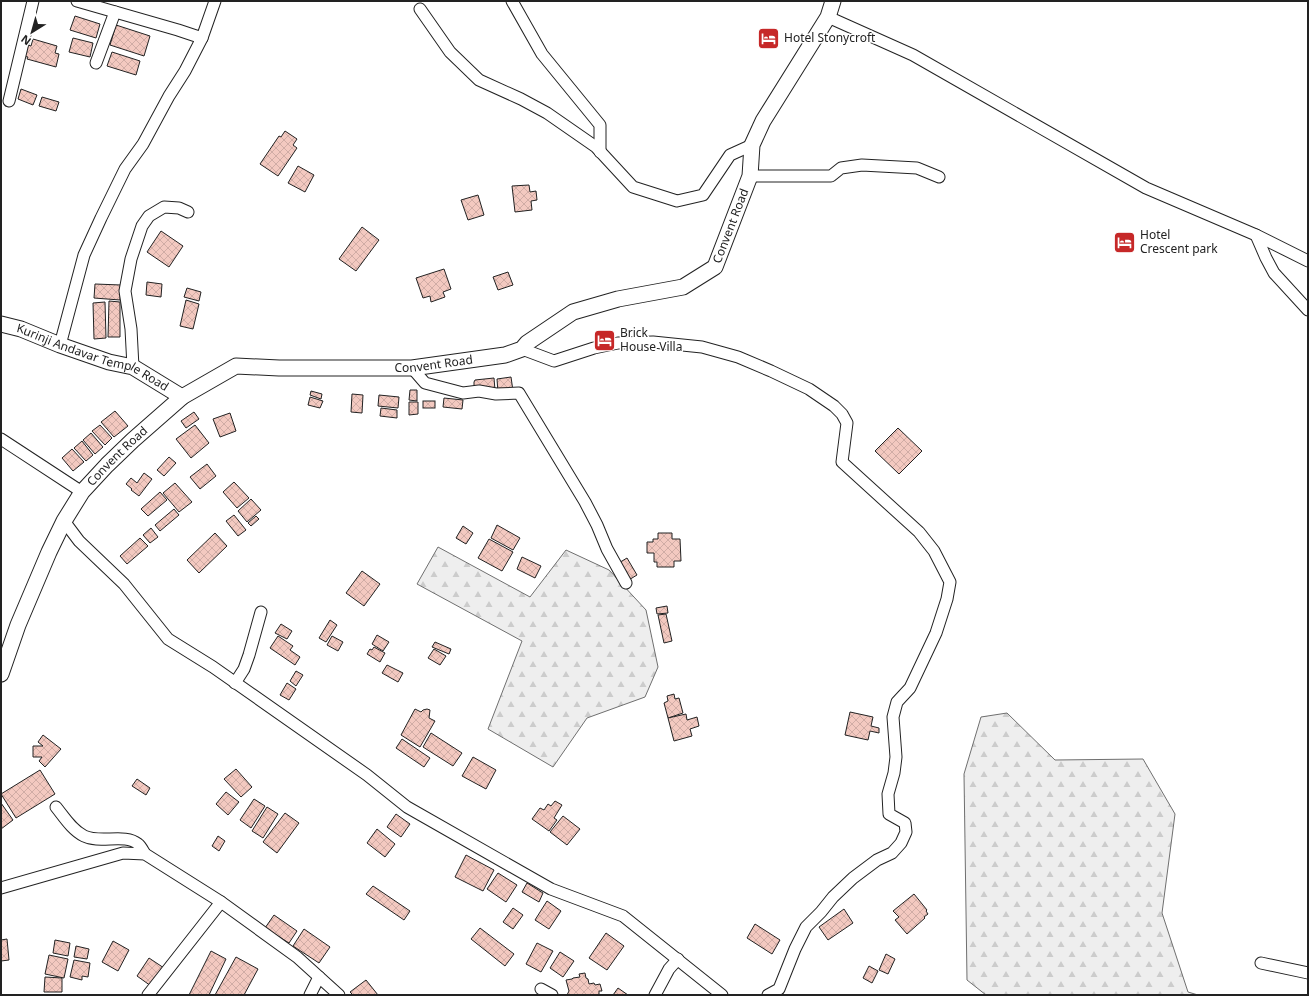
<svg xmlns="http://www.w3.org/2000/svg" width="1309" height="996" font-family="'Noto Sans',sans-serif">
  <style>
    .forest { fill: url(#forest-firs); stroke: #6f6f6f }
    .building { fill: url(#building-cross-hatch); stroke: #222 }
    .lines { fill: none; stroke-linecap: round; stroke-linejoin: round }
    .street-casing { stroke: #222; stroke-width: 13 }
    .secondary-casing { stroke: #222; stroke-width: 17 }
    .street { stroke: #fff; stroke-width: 11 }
    .secondary { stroke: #fff; stroke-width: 15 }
    .labels { text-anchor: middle; stroke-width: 3; stroke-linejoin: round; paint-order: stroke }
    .poi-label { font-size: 12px; fill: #222; stroke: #fff; text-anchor: start }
    .street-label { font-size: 12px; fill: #222; stroke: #fff }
  </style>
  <defs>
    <pattern id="forest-firs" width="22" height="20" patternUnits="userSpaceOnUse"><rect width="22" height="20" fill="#eee"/><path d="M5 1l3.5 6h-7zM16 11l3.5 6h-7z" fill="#ccc"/></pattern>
    <pattern id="building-cross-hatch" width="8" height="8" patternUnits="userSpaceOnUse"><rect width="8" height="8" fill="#f3c9c0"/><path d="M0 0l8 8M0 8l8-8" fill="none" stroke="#d0aca5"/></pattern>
  </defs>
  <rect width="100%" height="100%" fill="#fff"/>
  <g class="forest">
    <polygon points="438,547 530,597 566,550 609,570 646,610 658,667 645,697 587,718 553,767 488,729 522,641 417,584"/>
    <polygon points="1007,713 1055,760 1143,759 1175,814 1162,913 1188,992 1198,995 986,995 967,980 964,774 981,717"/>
  </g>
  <g class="building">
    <polygon points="75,16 100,24 96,38 70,30"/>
    <polygon points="116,25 150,36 144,56 110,45"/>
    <polygon points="73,38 93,43 90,57 69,52"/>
    <polygon points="33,39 57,46 55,53 59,54 56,67 27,59 28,57 22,56 25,44 31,46"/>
    <polygon points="112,52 140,61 136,75 107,66"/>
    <polygon points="21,89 37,95 33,105 18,99"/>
    <polygon points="42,97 59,102 56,111 39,106"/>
    <polygon points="285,131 297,139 293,145 297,148 278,176 260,164 279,136 281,137"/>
    <polygon points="298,166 314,175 305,192 288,183"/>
    <polygon points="529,185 530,192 536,191 537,200 531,201 532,210 515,212 512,186"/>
    <polygon points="478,195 484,215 468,220 461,200"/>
    <polygon points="362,227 379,240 356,271 339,259"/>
    <polygon points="161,231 183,246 169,267 147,252"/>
    <polygon points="444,269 451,289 443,292 445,297 431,302 430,296 423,298 416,278"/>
    <polygon points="508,272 513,285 498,290 493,277"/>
    <polygon points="147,282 162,284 161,297 146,295"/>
    <polygon points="95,284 121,285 120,300 94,298"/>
    <polygon points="187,288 201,292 199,301 184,297"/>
    <polygon points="186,300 199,304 193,329 180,326"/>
    <polygon points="109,301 120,302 120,337 108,337"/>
    <polygon points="105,302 106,338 94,339 93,303"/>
    <polygon points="511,377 513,391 498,393 497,379"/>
    <polygon points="494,378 495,390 474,390 474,382 475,380"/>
    <polygon points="410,390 417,390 417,401 409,400"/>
    <polygon points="311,391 322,394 321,399 310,395"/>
    <polygon points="352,394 363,395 362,413 351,412"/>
    <polygon points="379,395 399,397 398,408 378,406"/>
    <polygon points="310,397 323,401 320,408 308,405"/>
    <polygon points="444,398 463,400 462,409 443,407"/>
    <rect x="423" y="401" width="12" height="7"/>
    <polygon points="409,402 418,402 418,414 409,415"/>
    <polygon points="381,408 397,410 397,418 380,416"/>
    <polygon points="115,411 128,426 114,437 101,422"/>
    <polygon points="194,412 199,419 186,428 181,421"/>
    <polygon points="230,413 236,431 220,437 213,419"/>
    <polygon points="100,425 112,438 105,445 92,431"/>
    <polygon points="195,425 209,443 191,458 176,439"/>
    <polygon points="898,428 922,451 899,474 875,451"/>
    <polygon points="91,433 103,447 95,454 83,440"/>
    <polygon points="82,441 93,455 86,461 74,448"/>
    <polygon points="72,449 84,462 73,471 62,458"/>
    <polygon points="169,457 176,463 164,476 157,470"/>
    <polygon points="207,464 216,476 200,489 190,477"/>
    <polygon points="144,473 152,479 139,496 131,490 132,489 126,484 131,478 137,483"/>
    <polygon points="234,482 249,498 237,508 223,492"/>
    <polygon points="175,483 192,502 179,512 163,493"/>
    <polygon points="160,492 167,500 148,516 141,509"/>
    <polygon points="251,499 261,510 247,522 238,511"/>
    <polygon points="174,509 179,515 160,531 155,525"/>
    <polygon points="234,515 246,530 238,536 226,521"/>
    <polygon points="256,516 259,519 251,526 248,523"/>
    <polygon points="497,525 520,538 513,550 491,538"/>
    <polygon points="463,526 473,533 466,544 456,538"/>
    <polygon points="151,528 158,537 150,543 143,535"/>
    <polygon points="215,533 227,546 199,573 187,560"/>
    <polygon points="658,533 672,533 672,539 680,539 681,561 674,561 674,567 657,567 657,562 654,562 654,553 647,553 647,542 653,542 653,539 658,539"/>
    <polygon points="140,538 148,546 127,564 120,556"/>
    <polygon points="489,539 513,552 502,571 478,558"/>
    <polygon points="522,557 541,566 535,578 517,569"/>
    <polygon points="627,558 637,575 627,581 617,564"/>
    <polygon points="362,571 380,584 364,606 346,593"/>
    <polygon points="667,606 668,613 657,614 656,608"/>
    <polygon points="666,614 672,641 664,643 658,615"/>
    <polygon points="330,620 337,625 326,642 319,638"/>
    <polygon points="281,624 292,631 287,639 275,633"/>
    <polygon points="377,635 389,642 383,651 372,644"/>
    <polygon points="278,636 293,646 290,650 300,657 295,665 270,648"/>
    <polygon points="332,636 343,642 338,651 327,645"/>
    <polygon points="435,642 451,649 449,654 432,647"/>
    <polygon points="374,647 385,653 380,662 367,654 370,649 372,650"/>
    <polygon points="434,649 446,656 440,665 428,658"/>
    <polygon points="387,665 403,673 398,682 382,673"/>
    <polygon points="296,671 303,675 296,686 290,681"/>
    <polygon points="287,683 296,689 289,700 280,695"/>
    <polygon points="674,694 675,699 679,698 683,713 668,718 664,703 668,701 667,696"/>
    <polygon points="415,709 421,712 423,710 427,709 430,710 429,718 435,721 420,747 401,735"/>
    <polygon points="850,712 873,717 871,726 879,728 879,733 870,731 868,740 845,735"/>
    <polygon points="686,714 687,720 697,717 699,726 690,729 692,736 674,741 668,718"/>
    <polygon points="431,733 462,753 453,766 423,747"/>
    <polygon points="43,735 61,749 45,767 39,761 42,757 33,757 33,746 43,746 38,742"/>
    <polygon points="402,739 430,758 424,767 396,748"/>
    <polygon points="473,757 496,770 486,789 462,776"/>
    <polygon points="236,769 252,787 241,797 224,779"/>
    <polygon points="40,770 55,794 16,818 1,794"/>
    <polygon points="137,779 150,788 146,795 132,786"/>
    <polygon points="226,792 239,802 228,815 216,804"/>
    <polygon points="254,799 265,806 251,828 240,820"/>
    <polygon points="555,801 562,805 554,818 557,820 549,831 532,819 540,808 544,810 548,804 551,806"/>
    <polygon points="1,803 13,820 1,829"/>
    <polygon points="267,807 278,814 263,838 252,831"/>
    <polygon points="285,813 299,823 277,853 263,842"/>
    <polygon points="396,814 410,824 401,837 387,827"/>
    <polygon points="563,816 580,829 567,845 550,832"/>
    <polygon points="377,829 395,844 385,857 367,843"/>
    <polygon points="218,836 225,841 219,851 212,846"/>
    <polygon points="466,855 494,870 483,891 455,877"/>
    <polygon points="498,873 517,885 506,902 487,889"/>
    <polygon points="527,883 543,893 539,902 522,892"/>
    <polygon points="373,886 410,911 404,920 366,894"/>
    <polygon points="914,894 927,910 926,911 928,914 924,917 925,918 907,934 895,920 899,917 893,911"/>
    <polygon points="547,901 561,911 549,929 535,920"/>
    <polygon points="513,908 523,915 513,929 503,922"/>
    <polygon points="844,909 853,923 828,940 819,927"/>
    <polygon points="274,915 297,931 289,943 265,928"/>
    <polygon points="755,924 780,940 772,954 747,938"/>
    <polygon points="480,928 514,954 505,966 471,939"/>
    <polygon points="304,929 330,947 319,963 293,946"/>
    <polygon points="606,933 624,946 607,970 589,958"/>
    <polygon points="7,939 9,960 1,961 1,940"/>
    <polygon points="55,940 70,943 68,956 53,953"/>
    <polygon points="113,941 129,950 118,971 102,962"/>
    <polygon points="537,943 553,951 541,972 526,964"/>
    <polygon points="76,946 89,949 87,959 74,957"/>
    <polygon points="211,951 226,959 209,995 189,995"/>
    <polygon points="560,952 574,961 563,977 550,968"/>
    <polygon points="886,954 895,959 888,974 879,970"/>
    <polygon points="49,955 68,959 64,978 45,974"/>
    <polygon points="236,957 258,969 244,995 215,995"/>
    <polygon points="149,958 164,968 151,986 137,976"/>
    <polygon points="74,960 90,963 88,977 82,976 82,980 70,977"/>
    <polygon points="869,966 878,971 872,983 863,978"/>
    <polygon points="585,973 586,978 588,979 589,984 594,983 595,985 600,984 602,991 599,991 599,995 567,995 569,991 566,980 572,979 573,978 580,977 579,974"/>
    <polygon points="45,977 62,978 62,992 44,992"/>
    <polygon points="366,980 378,995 353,995 350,992"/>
    <polygon points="618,988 628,995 613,995"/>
  </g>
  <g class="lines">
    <defs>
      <g id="street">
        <polyline points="512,1 542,54 600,125 600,152"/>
        <polyline points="420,9 450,52 479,80 521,99 547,113 596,147 633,187 677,201 703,195 730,155 752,145"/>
        <polyline points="828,17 913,55 1146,188 1256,235 1308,261"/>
        <polyline points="202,38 215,1"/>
        <polyline points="96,63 115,12"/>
        <polyline points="9,101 33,1"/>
        <polyline points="750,176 831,176 841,168 862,165 917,168 939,177"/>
        <polyline points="1256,235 1266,258 1274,273 1308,310"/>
        <polyline points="60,345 84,255 101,218 125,169 143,144 169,96 185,71 202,38 178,30 77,1"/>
        <polyline points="522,349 554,361 594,348 618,343 653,342 702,347 738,357 771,371 809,389 834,406 842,414 847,423 842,462 919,532 934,551 950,582 947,599 936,633 910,688 897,702 893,717 896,757 894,773 888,794 889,814 905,823 906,832 901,843 892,853 877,860 853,878 833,897 821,912 806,927 795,949 779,989 768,995"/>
        <polyline points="133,367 131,329 125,291 131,259 142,226 149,216 164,207 179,208 188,212"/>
        <polyline points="412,368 425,383 463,393 479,391 496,394 519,393 585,502 597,525 607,549 626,583"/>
        <polyline points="1,439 82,492"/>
        <polyline points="64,521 79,541 124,584 168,639 213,667 367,775 407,807 551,889 623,916 722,995"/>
        <polyline points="235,683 244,669 249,655 261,612"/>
        <path d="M56 807C64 817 72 830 84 836 100 844 125 833 138 844 141 846 143 851 145 854"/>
        <polyline points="1,888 123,853 145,854 221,902 297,957 339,995"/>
        <polyline points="1261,963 1308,973"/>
        <polyline points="541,989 552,995"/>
        <polyline points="148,995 221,902"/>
        <polyline points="310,995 319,977"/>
        <polyline points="655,995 669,969 678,959"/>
      </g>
      <g id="secondary">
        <path id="s1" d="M1 324 21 329 60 345 109 362 133 367 182 397"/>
        <path id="s2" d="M1 674 18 625 49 552 64 521 82 492 107 465 133 440 182 397 236 366 279 368H412L505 355 522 349 527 343 573 312 618 299 683 287 715 267 750 176 752 145 763 121 828 17 833 1"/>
      </g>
    </defs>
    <use href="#street" class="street-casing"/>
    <use href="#secondary" class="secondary-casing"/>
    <use href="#street" class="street"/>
    <use href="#secondary" class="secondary"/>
  </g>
  <defs>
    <symbol id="hotel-square" viewBox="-11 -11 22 22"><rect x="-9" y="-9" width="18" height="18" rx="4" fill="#c62828" stroke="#fff"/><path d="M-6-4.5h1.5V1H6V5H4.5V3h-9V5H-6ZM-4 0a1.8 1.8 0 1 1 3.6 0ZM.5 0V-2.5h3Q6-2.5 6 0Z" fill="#fff"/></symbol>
  </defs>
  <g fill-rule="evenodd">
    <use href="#hotel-square" x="756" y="26" width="25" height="25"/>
    <use href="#hotel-square" x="1112" y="230" width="25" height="25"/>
    <use href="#hotel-square" x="592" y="328" width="25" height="25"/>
  </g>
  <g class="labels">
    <g class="poi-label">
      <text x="784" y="42">Hotel Stonycroft</text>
      <text x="1140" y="239">Hotel<tspan x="1140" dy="14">Crescent park</tspan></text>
      <text x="620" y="337">Brick<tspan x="620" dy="14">House Villa</tspan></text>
    </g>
    <g class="street-label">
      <text dy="4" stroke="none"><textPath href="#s2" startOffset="946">Convent Road</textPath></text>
      <text dy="4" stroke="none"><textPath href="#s1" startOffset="98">Kurinji Andavar Temple Road</textPath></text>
      <text dy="4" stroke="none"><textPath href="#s2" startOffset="598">Convent Road</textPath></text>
      <text dy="4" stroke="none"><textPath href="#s2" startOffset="250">Convent Road</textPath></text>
    </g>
  </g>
  <rect width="1309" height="996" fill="none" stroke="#222222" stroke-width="4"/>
  <g transform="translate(32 32) rotate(217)" stroke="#ffffff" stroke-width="3" paint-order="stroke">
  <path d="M0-3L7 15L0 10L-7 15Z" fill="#222222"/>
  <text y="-6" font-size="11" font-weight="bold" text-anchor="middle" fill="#222222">N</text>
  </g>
</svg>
